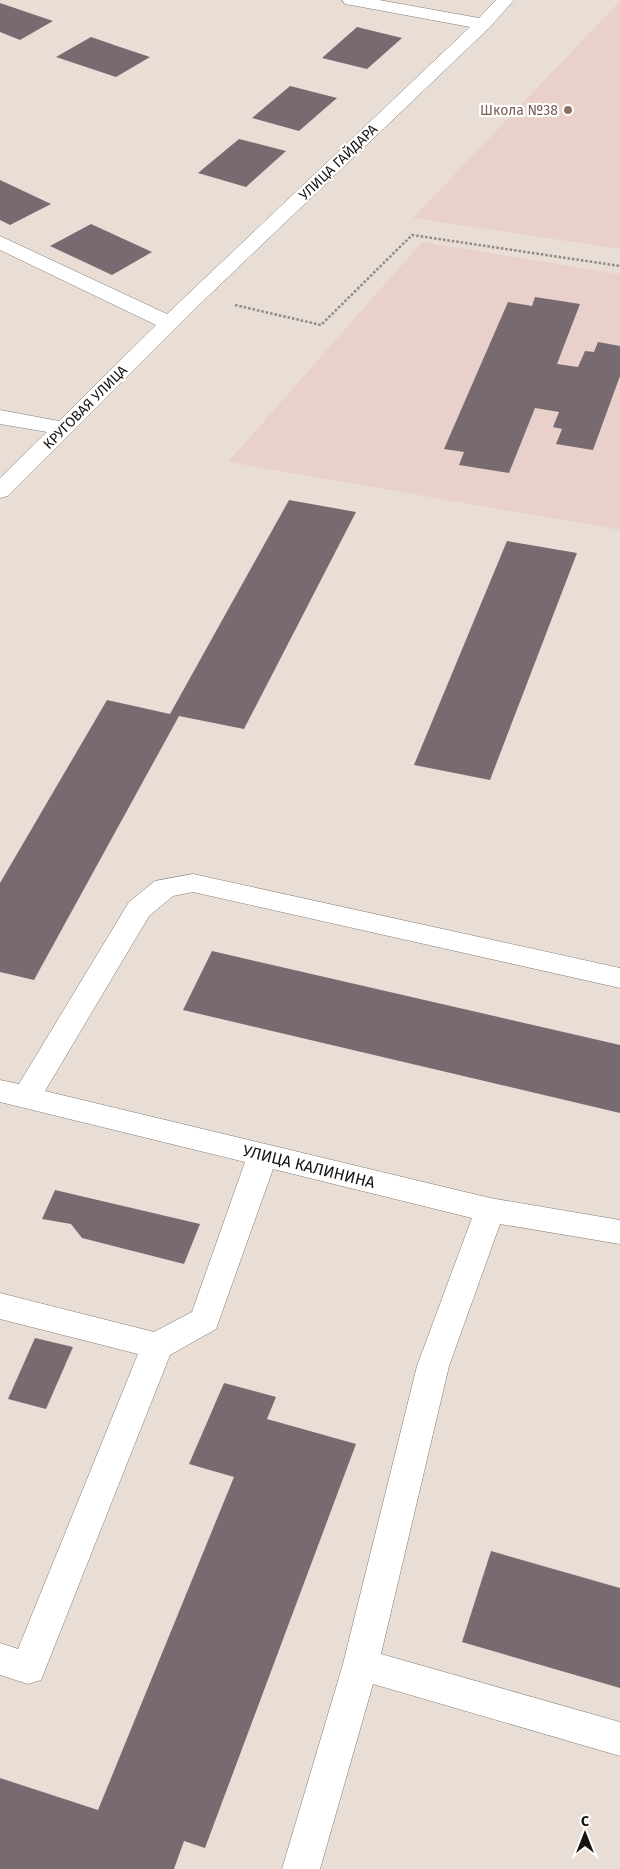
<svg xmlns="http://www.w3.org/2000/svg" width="620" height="1869" font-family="'Fira Sans',sans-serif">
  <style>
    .education { fill: #ead0cb }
    .building { fill: #776b71 }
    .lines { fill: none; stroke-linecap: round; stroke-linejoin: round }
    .minor-casing { stroke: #847a72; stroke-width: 1 }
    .path { stroke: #918983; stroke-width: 2.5; stroke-dasharray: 2.5 2; stroke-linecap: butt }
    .minor { fill: #fff; fill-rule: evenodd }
    .education-dot { fill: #8d6e63; stroke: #fff; stroke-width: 2 }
    .labels { text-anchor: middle; stroke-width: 4.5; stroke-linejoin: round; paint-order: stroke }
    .far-education-label { font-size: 14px; fill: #785e54; stroke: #fff; text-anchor: end }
    .far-street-label { font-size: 14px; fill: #171310; stroke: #fff }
    .street-label { font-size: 16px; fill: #171310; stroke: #fff }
  </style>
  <rect width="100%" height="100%" fill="#e9ded5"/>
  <g class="education">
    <polygon points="620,1 620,249 413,218"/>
    <polygon points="422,242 620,274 620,530 228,462"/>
  </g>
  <g class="building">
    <polygon points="0,3 53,21 20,40 0,32"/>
    <polygon points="357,27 402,38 367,69 322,58"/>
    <polygon points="91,37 120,47 150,57 116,77 56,57"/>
    <polygon points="290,86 337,98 299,131 252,118"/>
    <polygon points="239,139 286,151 246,187 198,173"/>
    <polygon points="0,180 51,204 10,225 0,220"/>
    <polygon points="91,224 152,252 112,275 50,246"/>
    <polygon points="535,297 580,304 557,364 578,367 585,351 594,352 598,342 620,346 620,376 593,450 556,444 562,429 553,427 559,412 535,408 509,473 459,465 464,452 444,449 508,302 532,306"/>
    <polygon points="289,500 356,512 244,729 179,716 34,980 0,972 0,883 107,700 170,714"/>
    <polygon points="507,541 577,553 490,780 414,765"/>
    <polygon points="212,951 620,1045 620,1113 183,1010"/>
    <polygon points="55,1190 200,1224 184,1264 82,1238 71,1224 42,1219"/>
    <polygon points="35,1338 73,1347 46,1409 8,1399"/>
    <polygon points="224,1383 276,1397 267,1419 356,1444 205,1848 184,1841 174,1869 0,1869 0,1778 98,1810 234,1477 189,1464"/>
    <polygon points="491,1551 620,1588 620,1688 462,1642"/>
  </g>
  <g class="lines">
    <defs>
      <g id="minor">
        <polygon points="342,0 379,0 479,18 496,0 514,0 489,28 204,300 8,496 0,498 0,478 47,432 0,424 0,410 59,421 156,325 0,250 0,236 167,314 470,27 351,5 345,4"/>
        <polygon points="193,874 620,968 620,988 193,892 173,896 149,916 45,1091 490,1198 620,1220 620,1244 500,1224 449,1366 381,1654 620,1722 620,1756 373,1684 320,1869 282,1869 343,1664 417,1366 472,1218 273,1169 216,1329 170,1355 41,1680 28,1684 0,1675 0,1643 18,1649 138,1354 0,1319 0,1293 154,1332 192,1312 245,1162 0,1102 0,1080 19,1084 129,902 155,881"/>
      </g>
    </defs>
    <use href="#minor" class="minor-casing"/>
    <polyline class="path" points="235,305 321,325 412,235 620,266"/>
    <use href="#minor" class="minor"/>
  </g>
  <circle class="education-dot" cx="568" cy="110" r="5"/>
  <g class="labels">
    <g class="far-education-label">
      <text x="558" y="115">Школа №38</text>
    </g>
    <g class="far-street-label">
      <text transform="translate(338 162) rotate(-44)" y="5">УЛИЦА ГАЙДАРА</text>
      <text transform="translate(85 407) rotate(-45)" y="5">КРУГОВАЯ УЛИЦА</text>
    </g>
    <g class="street-label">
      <text transform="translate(309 1166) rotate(14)" y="6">УЛИЦА КАЛИНИНА</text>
    </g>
  </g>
  <g transform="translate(585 1834)" stroke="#ffffff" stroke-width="4" paint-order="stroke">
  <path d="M0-4L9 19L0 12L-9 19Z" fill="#171310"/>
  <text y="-8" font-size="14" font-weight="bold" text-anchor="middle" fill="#171310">С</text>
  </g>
</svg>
